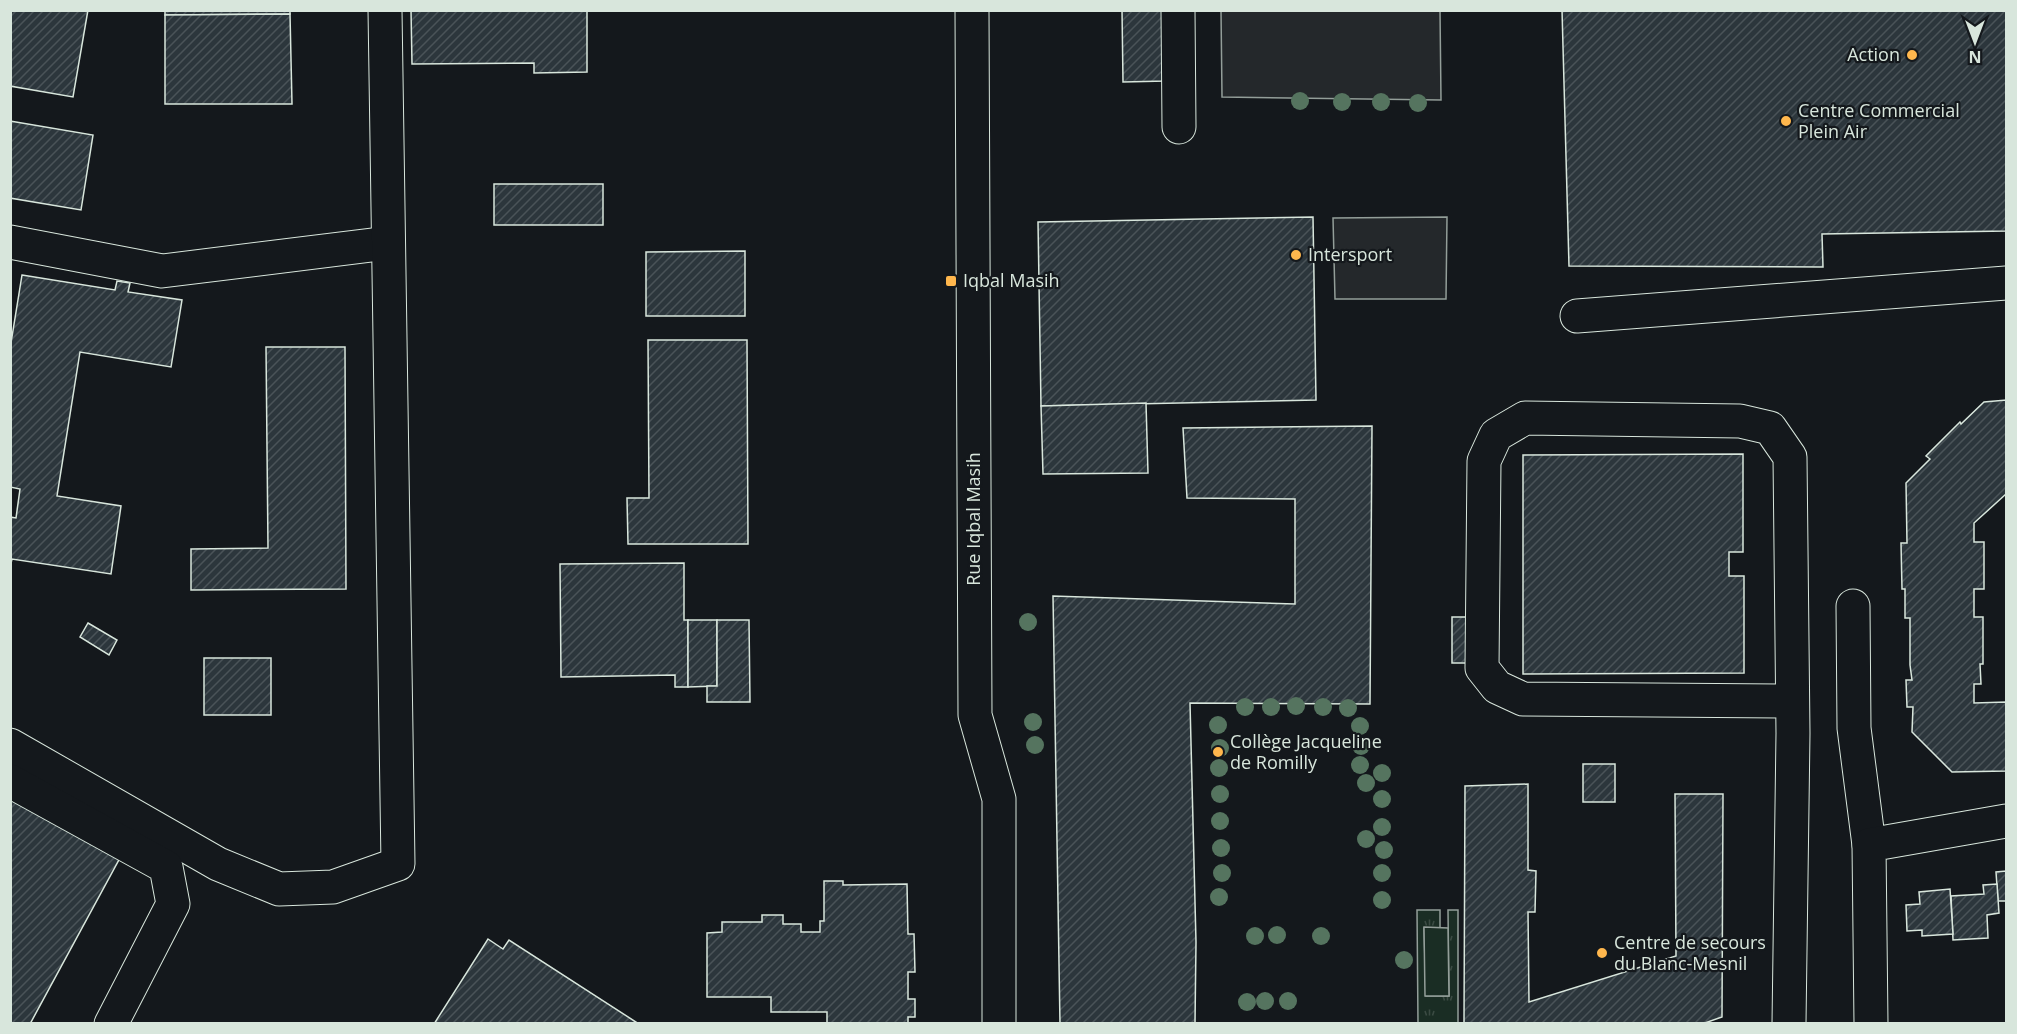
<svg xmlns="http://www.w3.org/2000/svg" width="2017" height="1034" font-family="'Open Sans',sans-serif">
  <style>
    .grass { fill: url(#grass-tufts); stroke: #939e99; stroke-width: 1.5 }
    .garden { fill: #1a2d24; stroke: #939e99; stroke-width: 1.5 }
    .parking { fill: #24282b; stroke: #939e99; stroke-width: 1.5 }
    .building { fill: url(#building-hatch); stroke: #d8e6dc; stroke-width: 1.5 }
    .lines { fill: none; stroke-linecap: round; stroke-linejoin: round }
    .minor-casing { stroke: #d8e6dc; stroke-width: 35 }
    .minor { stroke: #14181c; stroke-width: 33 }
    .tree { fill: #55745f }
    .poi-dot { fill: #ffb74d; stroke: #14181c; stroke-width: 2 }
    .labels { text-anchor: middle; stroke-width: 4.5; stroke-linejoin: round; paint-order: stroke }
    .poi-label { font-size: 18px; fill: #d8e6dc; stroke: #14181c; text-anchor: start }
    .street-label { font-size: 18px; fill: #d8e6dc; stroke: #14181c }
  </style>
  <defs>
    <pattern id="grass-tufts" width="24" height="20" patternUnits="userSpaceOnUse" patternTransform="scale(1.5)"><rect width="24" height="20" fill="#1a2d24"/><path d="M3 7l-1-3M5 7V3M7 7l1-3M15 17l-1-3M17 17v-4M19 17l1-3" fill="none" stroke="#3b4b43"/></pattern>
    <pattern id="building-hatch" width="6" height="6" patternUnits="userSpaceOnUse" patternTransform="scale(1.5)"><rect width="6" height="6" fill="#2c363c"/><path d="M-1 1l2-2M0 6l6-6M5 7l2-2" fill="none" stroke="#4a5358"/></pattern>
  </defs>
  <rect width="100%" height="100%" fill="#14181c"/>
  <polygon class="grass" points="1417,910 1440,910 1440,928 1424,928 1426,996 1449,996 1448,910 1458,910 1458,1023 1418,1023"/>
  <polygon class="garden" points="1424,927 1448,928 1449,996 1425,996"/>
  <g class="parking">
    <polygon points="1221,11 1440,11 1441,100 1222,97"/>
    <polygon points="1447,217 1446,299 1335,299 1333,218"/>
  </g>
  <g class="building">
    <polygon points="10,10 88,10 73,97 10,86"/>
    <polygon points="165,10 290,10 290,14 165,15"/>
    <polygon points="411,10 587,10 587,72 534,73 534,63 412,64"/>
    <polygon points="1122,10 1165,10 1166,81 1123,82"/>
    <polygon points="1562,10 2006,10 2006,231 1822,234 1823,267 1569,266"/>
    <polygon points="290,14 292,104 165,104 165,15"/>
    <polygon points="10,121 93,135 81,210 10,198"/>
    <rect x="494" y="184" width="109" height="41"/>
    <polygon points="1313,217 1316,400 1041,406 1038,222"/>
    <polygon points="745,251 745,316 646,316 646,252"/>
    <polygon points="22,275 115,290 117,281 130,283 128,292 182,300 171,367 80,352 57,496 121,506 111,574 12,559 10,567 10,517 16,518 20,489 10,487 10,349"/>
    <polygon points="648,340 747,340 748,544 628,544 627,498 649,498"/>
    <polygon points="266,347 345,347 346,589 191,590 191,549 268,548"/>
    <polygon points="2006,400 2006,494 1974,523 1974,542 1984,542 1984,589 1974,589 1974,617 1983,617 1983,664 1980,664 1981,684 1974,684 1974,703 2006,702 2006,771 1952,772 1912,732 1913,707 1907,707 1906,680 1912,680 1910,665 1910,618 1905,618 1905,589 1902,589 1901,543 1907,543 1906,483 1930,459 1926,456 1960,422 1961,424 1984,402"/>
    <polygon points="1146,403 1148,473 1043,474 1041,406"/>
    <polygon points="1372,426 1370,704 1190,703 1196,942 1195,1024 1060,1024 1053,596 1295,604 1295,499 1187,498 1183,428"/>
    <polygon points="1743,454 1743,552 1729,552 1729,576 1744,576 1744,673 1523,674 1523,455"/>
    <polygon points="684,563 684,620 688,620 688,687 675,687 675,675 561,677 560,564"/>
    <rect x="1452" y="617" width="19" height="46"/>
    <polygon points="688,620 717,620 717,686 688,687"/>
    <polygon points="717,620 749,620 750,702 707,702 707,686 717,686"/>
    <polygon points="88,623 117,640 109,655 80,637"/>
    <rect x="204" y="658" width="67" height="57"/>
    <rect x="1583" y="764" width="32" height="38"/>
    <polygon points="1528,784 1528,870 1536,871 1535,912 1528,912 1529,1002 1676,956 1675,794 1723,794 1722,1017 1702,1024 1464,1024 1465,786"/>
    <polygon points="10,797 121,856 30,1024 10,1024"/>
    <polygon points="2006,871 2006,901 1998,901 1996,872"/>
    <polygon points="824,881 843,881 843,885 907,884 908,934 914,934 915,972 908,972 908,999 915,999 915,1017 908,1017 908,1024 827,1024 827,1012 771,1012 771,997 707,997 707,933 722,932 722,922 762,922 762,915 783,915 783,924 801,924 801,932 820,932 820,921 824,921"/>
    <polygon points="1997,884 1999,913 1987,915 1988,938 1953,940 1951,896 1984,894 1983,885"/>
    <polygon points="1950,889 1953,934 1922,936 1922,930 1907,931 1906,905 1920,904 1919,892"/>
    <polygon points="488,939 503,949 509,940 639,1024 434,1024"/>
  </g>
  <g class="lines">
    <defs>
      <g id="minor">
        <polyline points="972,10 975,715 999,799 999,1024"/>
        <polyline points="1178,10 1179,127"/>
        <polyline points="10,242 162,271 388,243"/>
        <polyline points="1577,316 2006,283"/>
        <polyline points="1853,606 1854,728 1869,845"/>
        <polyline points="10,745 218,864 279,889 333,887 398,864 385,10"/>
        <polyline points="10,781 166,867 173,904 111,1024"/>
        <polyline points="1789,1024 1793,733 1790,457 1770,428 1740,421 1525,418 1496,435 1484,461 1482,668 1497,687 1523,699 1792,701"/>
        <polyline points="1871,1024 1869,845 2006,821"/>
      </g>
    </defs>
    <use href="#minor" class="minor-casing"/>
    <use href="#minor" class="minor"/>
  </g>
  <g class="tree">
    <circle cx="1300" cy="101" r="9"/>
    <circle cx="1342" cy="102" r="9"/>
    <circle cx="1381" cy="102" r="9"/>
    <circle cx="1418" cy="103" r="9"/>
    <circle cx="1028" cy="622" r="9"/>
    <circle cx="1296" cy="706" r="9"/>
    <circle cx="1245" cy="707" r="9"/>
    <circle cx="1271" cy="707" r="9"/>
    <circle cx="1323" cy="707" r="9"/>
    <circle cx="1348" cy="708" r="9"/>
    <circle cx="1033" cy="722" r="9"/>
    <circle cx="1218" cy="725" r="9"/>
    <circle cx="1360" cy="726" r="9"/>
    <circle cx="1035" cy="745" r="9"/>
    <circle cx="1361" cy="746" r="9"/>
    <circle cx="1220" cy="748" r="9"/>
    <circle cx="1360" cy="765" r="9"/>
    <circle cx="1219" cy="768" r="9"/>
    <circle cx="1382" cy="773" r="9"/>
    <circle cx="1366" cy="783" r="9"/>
    <circle cx="1220" cy="794" r="9"/>
    <circle cx="1382" cy="799" r="9"/>
    <circle cx="1220" cy="821" r="9"/>
    <circle cx="1382" cy="827" r="9"/>
    <circle cx="1366" cy="839" r="9"/>
    <circle cx="1221" cy="848" r="9"/>
    <circle cx="1384" cy="850" r="9"/>
    <circle cx="1222" cy="873" r="9"/>
    <circle cx="1382" cy="873" r="9"/>
    <circle cx="1219" cy="897" r="9"/>
    <circle cx="1382" cy="900" r="9"/>
    <circle cx="1277" cy="935" r="9"/>
    <circle cx="1255" cy="936" r="9"/>
    <circle cx="1321" cy="936" r="9"/>
    <circle cx="1404" cy="960" r="9"/>
    <circle cx="1265" cy="1001" r="9"/>
    <circle cx="1288" cy="1001" r="9"/>
    <circle cx="1247" cy="1002" r="9"/>
  </g>
  <g class="poi-dot">
    <circle cx="1912" cy="55" r="6"/>
    <circle cx="1786" cy="121" r="6"/>
    <circle cx="1296" cy="255" r="6"/>
    <rect x="945" y="275" width="12" height="12" rx="3"/>
    <circle cx="1218" cy="752" r="6"/>
    <circle cx="1602" cy="953" r="6"/>
  </g>
  <g class="labels">
    <g class="poi-label">
      <text x="1900" y="61" text-anchor="end">Action</text>
      <text x="1798" y="117">Centre Commercial<tspan x="1798" dy="21">Plein Air</tspan></text>
      <text x="1308" y="261">Intersport</text>
      <text x="963" y="287">Iqbal Masih</text>
      <text x="1230" y="748">Collège Jacqueline<tspan x="1230" dy="21">de Romilly</tspan></text>
      <text x="1614" y="949">Centre de secours<tspan x="1614" dy="21">du Blanc-Mesnil</tspan></text>
    </g>
    <g class="street-label">
      <text transform="translate(974 519) rotate(-90)" y="6">Rue Iqbal Masih</text>
    </g>
  </g>
  <rect width="2017" height="1034" fill="none" stroke="#d8e6dc" stroke-width="24"/>
  <g transform="translate(1975 42) rotate(180)" stroke="#14181c" stroke-width="4.5" paint-order="stroke">
  <path d="M0-4.5L10 22L0 15L-10 22Z" fill="#d8e6dc"/>
  <text y="-9" font-size="16" font-weight="bold" text-anchor="middle" fill="#d8e6dc">N</text>
  </g>
</svg>
